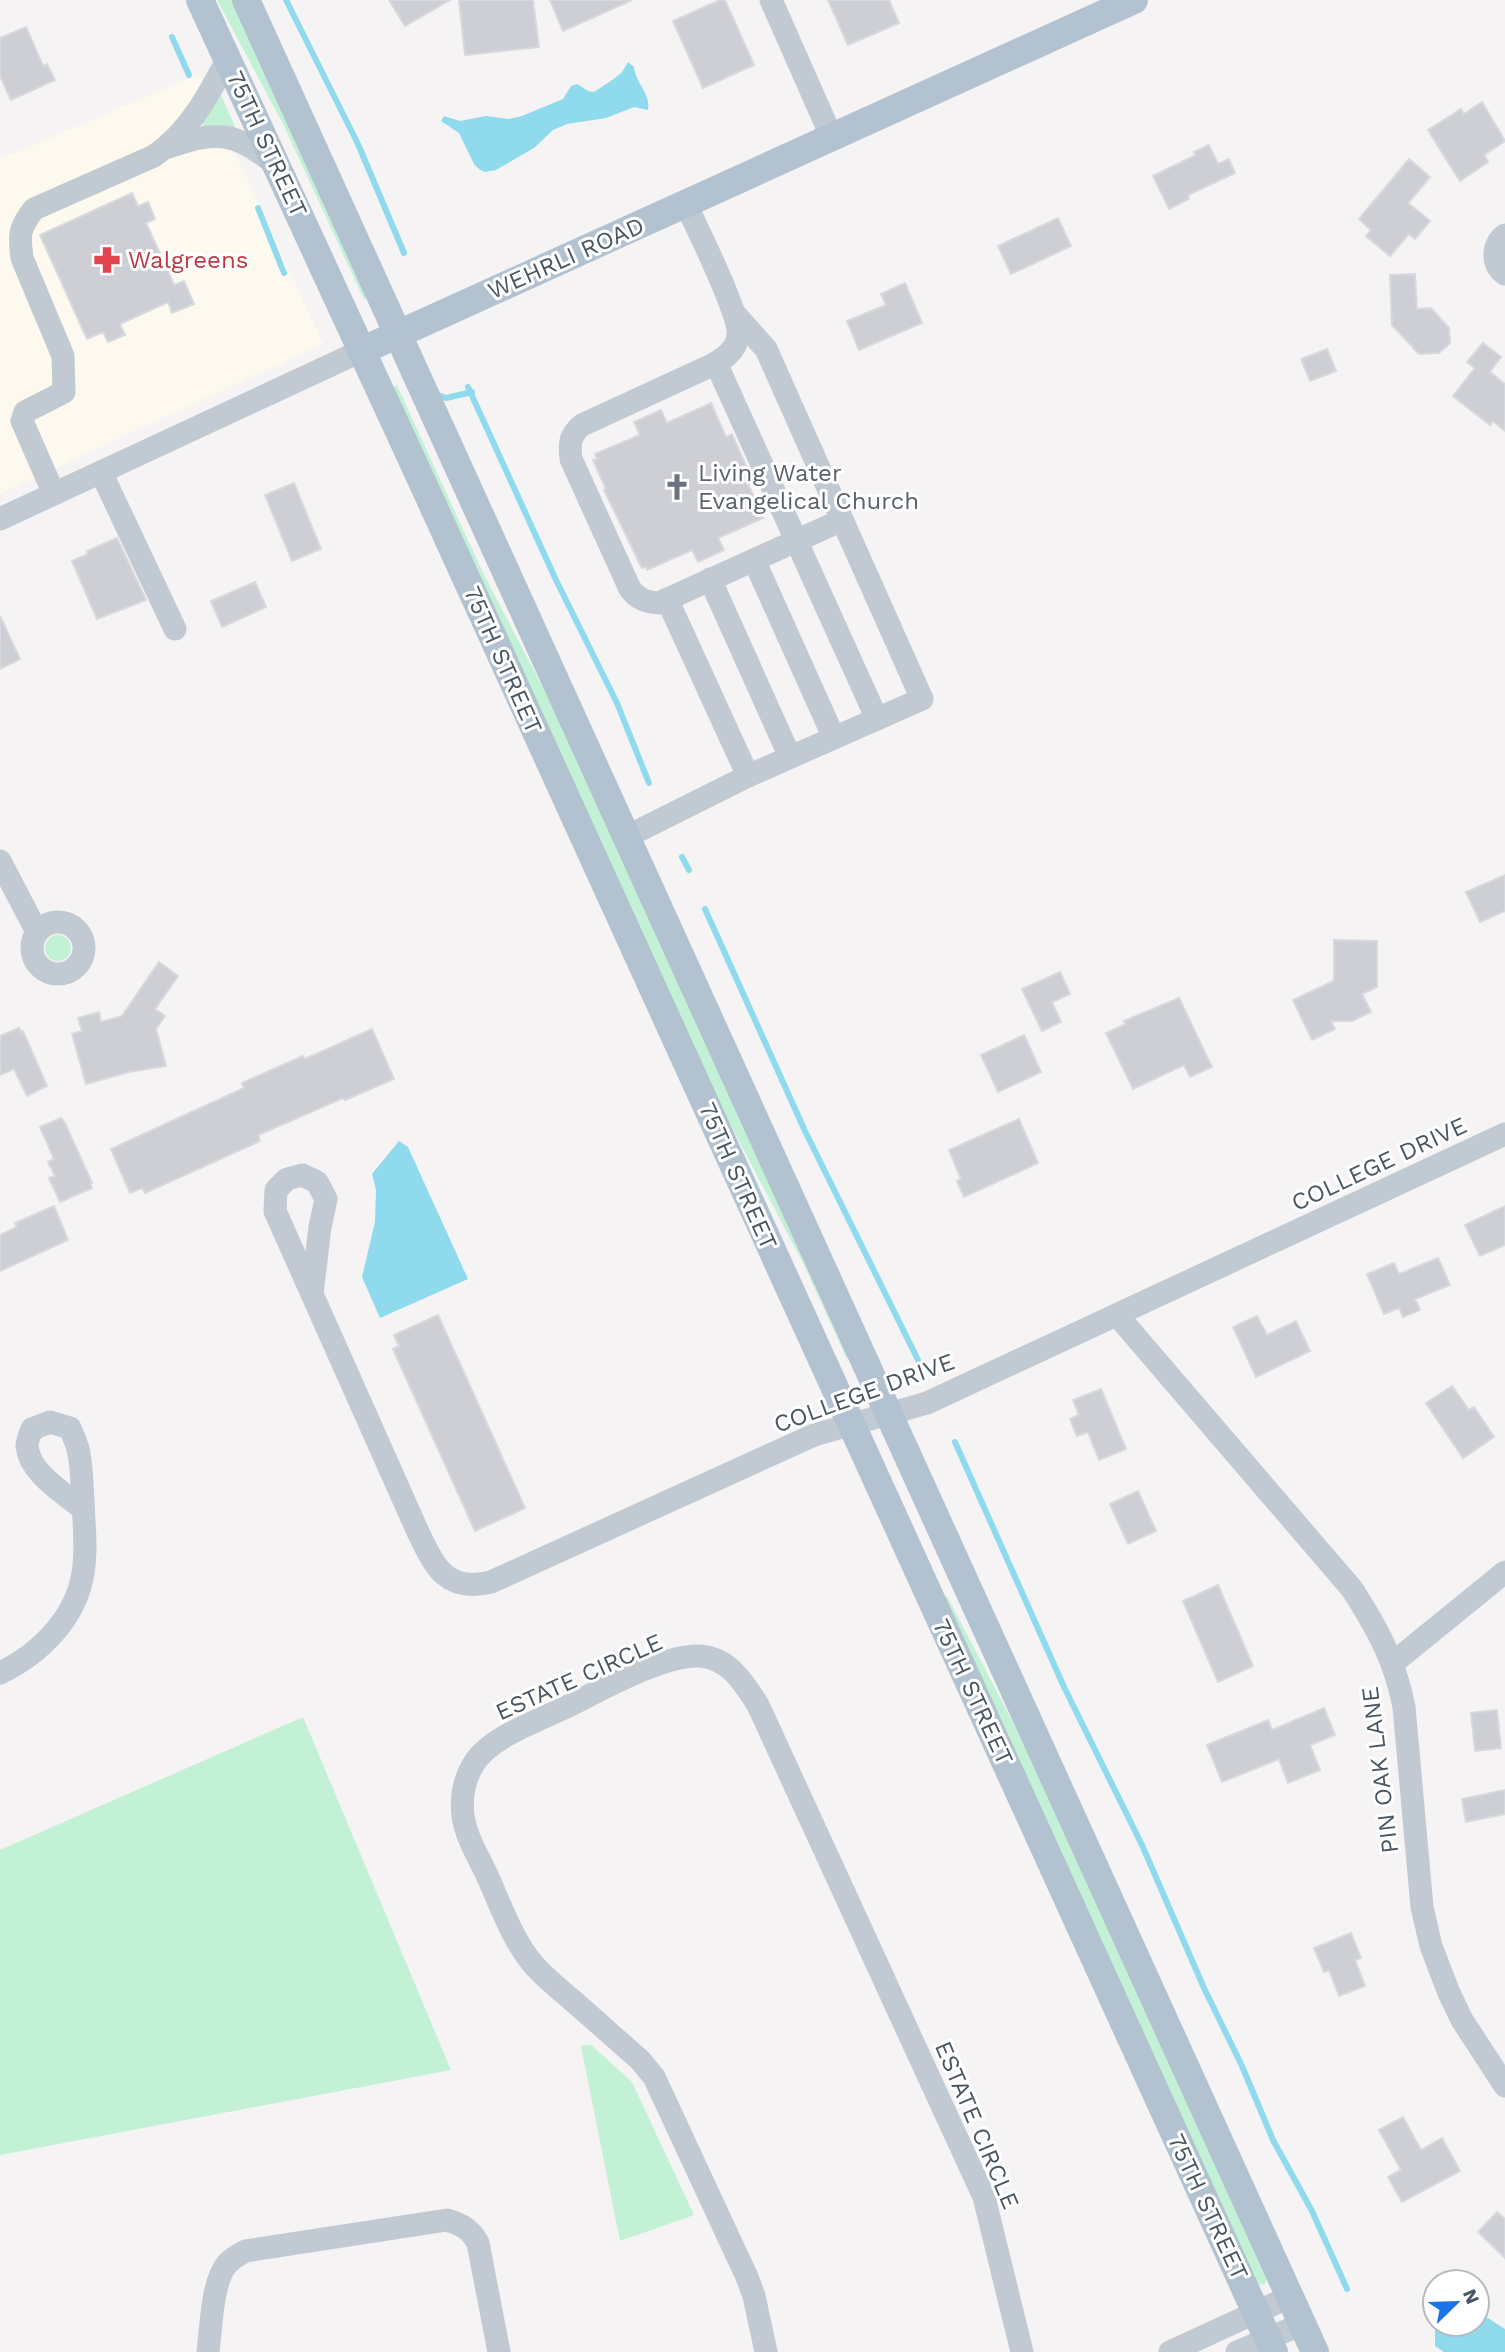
<svg xmlns="http://www.w3.org/2000/svg" width="1505" height="2352" font-family="'Work Sans',sans-serif">
  <style>
    .commercial { fill: #fdf9ef }
    .green { fill: #c3f1d5 }
    .water { fill: #90daee }
    .lines { fill: none; stroke-linecap: round; stroke-linejoin: round }
    .stream { stroke: #90daee; stroke-width: 6 }
    .building { fill: #cdcfd5; stroke: #d7d9de; stroke-width: 2 }
    .minor { stroke: #c1cad2; stroke-width: 23 }
    .major { stroke: #b3c2d1; stroke-width: 28 }
    .labels { text-anchor: middle; stroke-width: 6; stroke-linejoin: round; paint-order: stroke }
    .street-label { font-size: 24px; fill: #4a5661; stroke: #fff }
    .health-label { font-size: 24px; fill: #be3a42; stroke: #fff; text-anchor: start }
    .worship-label { font-size: 24px; fill: #5b616d; stroke: #fff; text-anchor: start }
  </style>
  <rect width="100%" height="100%" fill="#f5f3f3"/>
  <polygon class="commercial" points="199,74 323,344 0,494 0,159"/>
  <g class="green">
    <polygon points="217,0 234,0 369,297 365,300 361,293 284,126"/>
    <polygon points="221,95 236,129 203,126 202,122"/>
    <polygon points="397,385 483,573 565,730 850,1358 847,1359 804,1265 716,1097 393,387"/>
    <circle cx="58" cy="948" r="13"/>
    <polygon points="947,1596 1034,1763 1267,2280 1264,2285 1258,2284 1256,2281 944,1597"/>
    <polygon points="303,1717 451,2070 0,2155 0,1850"/>
    <polygon points="591,2045 632,2082 694,2215 620,2241 581,2046"/>
  </g>
  <g class="water">
    <path d="M628 62 634 67C636 84 651 94 648 110L634 107 606 118 567 124 553 130 534 148 496 170 485 172 479 169 474 164 459 133 441 121 444 116 460 121 486 116 509 119 522 116 563 99 571 86 577 84C582 86 587 92 593 92 595 92 620 75 622 72 624 69 626 65 628 62Z"/>
    <polygon points="399,1141 408,1147 468,1279 380,1318 362,1277 375,1222 376,1190 372,1174"/>
    <polygon points="1477,2311 1505,2329 1505,2352 1444,2352 1435,2346 1435,2331 1438,2324 1477,2324"/>
  </g>
  <g class="lines">
    <g class="stream">
      <polyline points="286,0 358,144 404,253"/>
      <polyline points="172,37 189,75"/>
      <polyline points="258,208 284,273"/>
      <polyline points="468,387 556,580 617,703 649,783"/>
      <polyline points="441,396 446,398 472,392"/>
      <polyline points="682,857 689,870"/>
      <polyline points="705,909 805,1131 922,1368"/>
      <polyline points="955,1442 1064,1687 1142,1845 1204,1988 1242,2066 1273,2140 1312,2211 1347,2289"/>
    </g>
  </g>
  <g class="building">
    <polygon points="389,0 450,0 405,26"/>
    <polygon points="459,0 533,0 539,47 465,55"/>
    <polygon points="550,0 632,0 563,31"/>
    <polygon points="720,0 725,0 754,65 703,88 673,21"/>
    <polygon points="828,0 889,0 899,23 848,45"/>
    <polygon points="26,27 43,66 47,64 55,80 11,100 0,76 0,38"/>
    <polygon points="1482,102 1505,141 1484,155 1488,162 1460,181 1428,130 1461,109 1464,114"/>
    <polygon points="1209,145 1218,164 1229,159 1235,173 1188,195 1189,199 1169,209 1153,176 1196,155 1194,152"/>
    <polygon points="1409,159 1430,177 1408,203 1430,221 1415,239 1409,234 1390,256 1366,236 1371,230 1359,219"/>
    <polygon points="132,193 138,206 148,202 155,219 146,223 174,285 184,281 194,304 172,313 168,302 120,324 125,335 108,342 103,332 87,339 40,235"/>
    <polygon points="1058,218 1071,246 1011,274 998,246"/>
    <polygon points="1415,274 1417,309 1431,308 1449,328 1450,343 1439,353 1419,354 1392,325 1390,275"/>
    <polygon points="905,283 922,323 859,350 847,321 886,305 881,294"/>
    <polygon points="1483,343 1501,357 1490,372 1505,384 1505,431 1493,421 1490,425 1453,396 1475,368 1467,362"/>
    <polygon points="1327,349 1336,371 1310,381 1301,359"/>
    <polygon points="711,403 726,437 732,434 753,482 748,484 763,518 718,538 724,550 698,562 692,550 647,570 646,567 642,568 604,490 606,489 593,460 597,459 595,454 640,435 634,422 661,410 667,423"/>
    <polygon points="294,483 321,549 292,561 265,495"/>
    <polygon points="117,538 146,600 97,619 72,561 88,554 87,551"/>
    <polygon points="255,582 266,607 222,627 211,601"/>
    <polygon points="0,616 20,659 0,669"/>
    <polygon points="1505,875 1505,911 1480,922 1466,892"/>
    <polygon points="1334,940 1377,941 1377,987 1362,994 1371,1012 1352,1021 1331,1021 1335,1029 1312,1040 1293,1000 1334,981"/>
    <polygon points="159,962 178,976 155,1009 165,1016 156,1029 166,1066 129,1072 86,1084 72,1034 82,1031 78,1018 99,1012 101,1022 122,1016"/>
    <polygon points="1060,972 1070,994 1052,1002 1061,1022 1042,1031 1022,989"/>
    <polygon points="1179,998 1212,1067 1190,1077 1184,1065 1133,1089 1106,1033 1126,1024 1124,1021"/>
    <polygon points="19,1028 21,1032 23,1031 47,1086 27,1096 14,1069 0,1075 0,1036"/>
    <polygon points="372,1029 394,1079 345,1100 343,1098 258,1135 260,1141 145,1193 142,1188 130,1193 111,1149 244,1088 242,1083 303,1056 305,1059"/>
    <polygon points="1024,1035 1041,1072 998,1092 981,1055"/>
    <polygon points="61,1118 65,1123 92,1183 90,1184 92,1188 60,1202 49,1178 55,1176 48,1162 54,1159 40,1127"/>
    <polygon points="1019,1119 1038,1163 964,1197 957,1181 961,1179 949,1150"/>
    <polygon points="54,1206 68,1240 0,1271 0,1235 17,1227 15,1223"/>
    <polygon points="1505,1206 1505,1245 1480,1256 1465,1225"/>
    <polygon points="1438,1258 1450,1285 1415,1299 1420,1310 1403,1317 1399,1308 1384,1314 1367,1274 1394,1263 1399,1274"/>
    <polygon points="438,1315 525,1508 475,1531 393,1349 399,1346 394,1335"/>
    <polygon points="1257,1316 1267,1335 1296,1321 1310,1351 1256,1377 1233,1327"/>
    <polygon points="1452,1386 1469,1410 1474,1407 1494,1437 1463,1458 1426,1403"/>
    <polygon points="1101,1389 1126,1449 1099,1460 1088,1432 1077,1436 1070,1419 1079,1415 1073,1400"/>
    <polygon points="1138,1491 1156,1531 1128,1544 1110,1504"/>
    <polygon points="1218,1585 1253,1666 1218,1682 1183,1601"/>
    <polygon points="1324,1708 1335,1735 1310,1745 1320,1770 1288,1783 1279,1759 1222,1782 1207,1745 1268,1720 1272,1730"/>
    <polygon points="1497,1710 1501,1748 1475,1751 1471,1713"/>
    <polygon points="1505,1790 1505,1814 1466,1822 1462,1799"/>
    <polygon points="1351,1933 1361,1958 1355,1960 1365,1986 1339,1996 1329,1970 1324,1972 1314,1948"/>
    <polygon points="1403,2117 1421,2150 1442,2138 1460,2171 1402,2202 1388,2177 1401,2170 1379,2130"/>
    <polygon points="1497,2212 1505,2219 1505,2258 1478,2232"/>
  </g>
  <g class="lines">
    <g class="minor">
      <polyline points="771,0 832,138"/>
      <path d="M169 147C218 130 234 132 275 164"/>
      <path d="M686 204C697 229 740 313 738 335 737 351 722 360 710 366L582 425C570 435 569 443 571 459L630 589C638 599 646 602 659 603L842 520"/>
      <path d="M1505 235C1492 244 1491 265 1505 274"/>
      <polyline points="716,363 877,719"/>
      <polyline points="101,472 175,629"/>
      <path d="M54 494 22 421 25 412 64 392 63 356 22 258C19 234 19 228 34 209L154 156C189 132 208 96 227 60"/>
      <polyline points="0,519 361,351"/>
      <polyline points="754,560 834,738"/>
      <polyline points="710,579 790,757"/>
      <polyline points="667,599 748,776"/>
      <polyline points="628,836 748,776 922,699 766,349 734,313"/>
      <polyline points="0,861 37,932"/>
      <circle cx="58" cy="948" r="26"/>
      <path d="M312 1294 320 1227 326 1199 317 1182 302 1175 287 1179 276 1190 275 1211 418 1532C435 1567 446 1593 491 1582L814 1435 927 1403 1505 1134"/>
      <path d="M1117 1315 1352 1589C1377 1628 1395 1660 1404 1707L1422 1907 1431 1946 1449 1993 1462 2020 1505 2086"/>
      <polyline points="1393,1663 1505,1572"/>
      <path d="M0 1673C40 1654 76 1618 83 1573 87 1549 84 1526 83 1502 82 1486 82 1469 79 1454 78 1445 73 1436 70 1428L50 1422 32 1429C30 1434 27 1441 27 1446 29 1473 64 1493 83 1509"/>
      <path d="M208 2352C211 2329 212 2281 227 2264 231 2259 239 2255 245 2251L447 2220C463 2225 470 2229 478 2243L499 2352"/>
      <path d="M766 2352 754 2296 747 2277 654 2077 640 2060C617 2040 595 2020 572 2000 559 1989 544 1977 533 1964 512 1939 500 1904 487 1875 478 1856 466 1837 463 1816 461 1799 464 1780 473 1765 488 1738 535 1722 562 1709 596 1693 662 1654 700 1656 729 1658 744 1683 758 1705L984 2197 1022 2352"/>
      <polyline points="1170,2352 1289,2297"/>
      <polyline points="1237,2352 1302,2324"/>
    </g>
    <g class="major">
      <polyline points="200,0 425,488 1274,2352"/>
      <polyline points="246,0 1315,2352"/>
      <polyline points="361,351 1134,0"/>
    </g>
  </g>
  <defs>
    <symbol id="pharmacy-bare" viewBox="-9 -9 18 18"><path d="M-2-6h4v4h4v4h-4v4h-4v-4h-4v-4h4Z" fill="#e0444e" stroke="#fff" stroke-width="2.5" paint-order="stroke"/></symbol>
    <symbol id="church-bare" viewBox="-9 -9 18 18"><path d="M-1.2-6h2.4v3.5h3.3v2.4h-3.3V6h-2.4V-.1h-3.3v-2.4h3.3Z" fill="#6b7280" stroke="#fff" stroke-width="2.5" paint-order="stroke"/></symbol>
  </defs>
  <g fill-rule="evenodd">
    <use href="#pharmacy-bare" x="88" y="241" width="38" height="38"/>
    <use href="#church-bare" x="658" y="468" width="38" height="38"/>
  </g>
  <g class="labels">
    <g class="street-label">
      <text transform="translate(267 144) rotate(65)" y="8">75TH STREET</text>
      <text transform="translate(566 258) rotate(-24)" y="8">WEHRLI ROAD</text>
      <text transform="translate(503 660) rotate(66)" y="8">75TH STREET</text>
      <text transform="translate(1379 1164) rotate(-25)" y="8">COLLEGE DRIVE</text>
      <text transform="translate(738 1176) rotate(66)" y="8">75TH STREET</text>
      <text transform="translate(864 1393) rotate(-20)" y="8">COLLEGE DRIVE</text>
      <text transform="translate(579 1677) rotate(-24)" y="8">ESTATE CIRCLE</text>
      <text transform="translate(973 1692) rotate(65)" y="8">75TH STREET</text>
      <text transform="translate(1380 1770) rotate(-97)" y="8">PIN OAK LANE</text>
      <text transform="translate(977 2125) rotate(67)" y="8">ESTATE CIRCLE</text>
      <text transform="translate(1208 2207) rotate(65)" y="8">75TH STREET</text>
    </g>
    <g class="health-label">
      <text x="128" y="268">Walgreens</text>
    </g>
    <g class="worship-label">
      <text x="698" y="481">Living Water<tspan x="698" dy="28">Evangelical Church</tspan></text>
    </g>
  </g>
  <g transform="translate(1456 2303) rotate(67)"><circle r="33" fill="#ffffff" stroke="#b7bbc0" stroke-width="2"/>
  <path d="M0-5L12 26L0 18L-12 26Z" fill="#1a73e8"/>
  <text y="-10" font-size="19" font-weight="bold" text-anchor="middle" fill="#4a5661">N</text>
  </g>
</svg>
